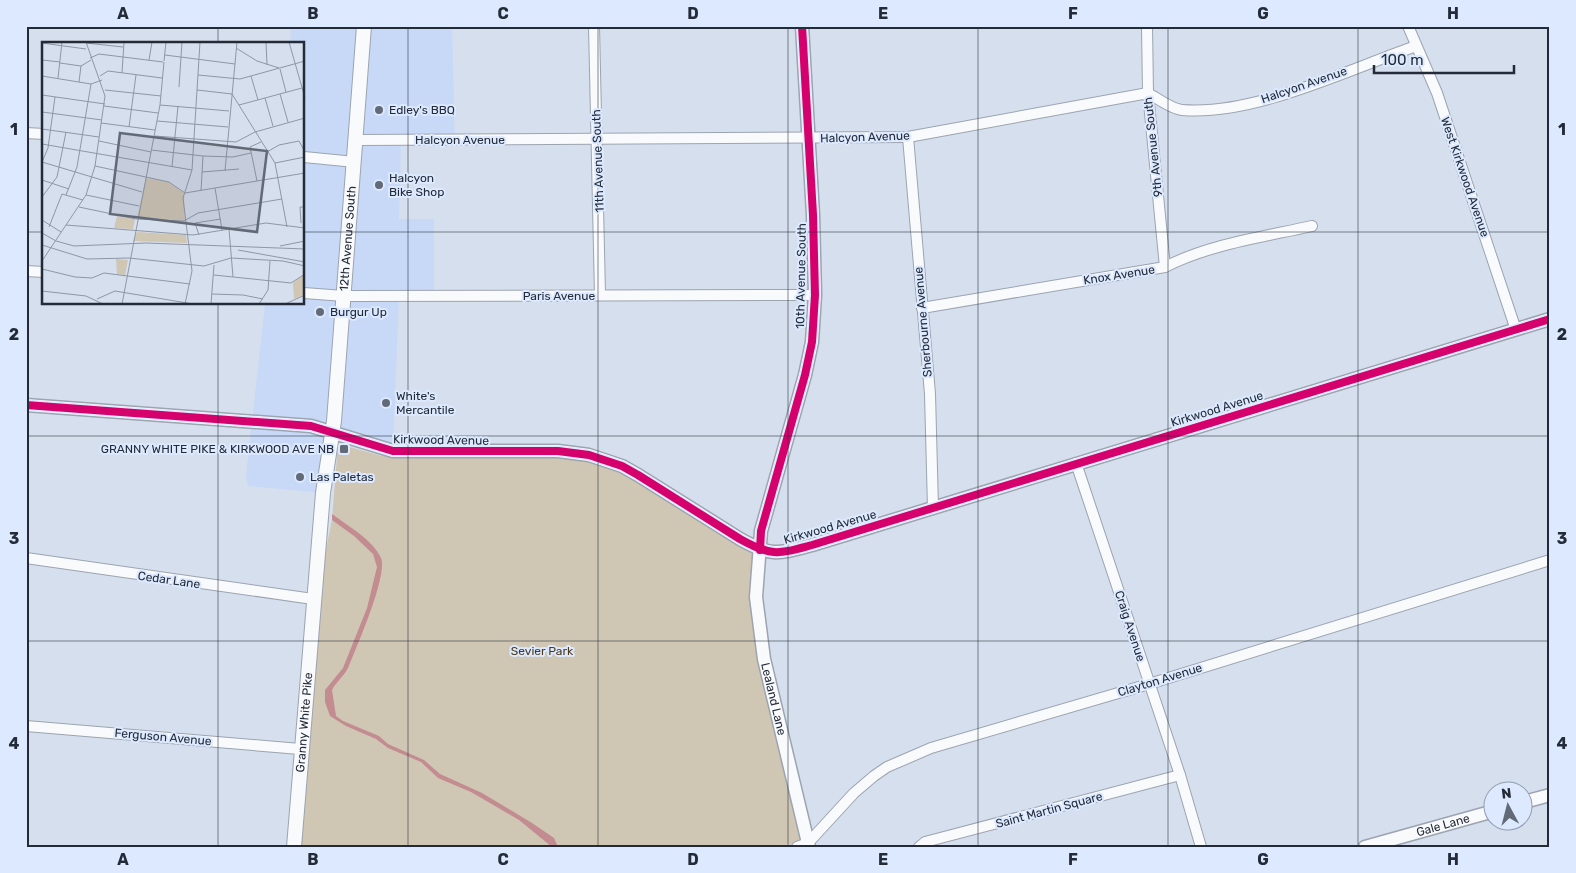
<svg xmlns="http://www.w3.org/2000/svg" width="1576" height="873" font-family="Rubik,sans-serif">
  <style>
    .built { fill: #c7d9f7 }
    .green { fill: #d0c6b4 }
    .water { fill: #c28c90 }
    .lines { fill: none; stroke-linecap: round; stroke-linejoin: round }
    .minor-casing { stroke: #9ca4b0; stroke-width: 12 }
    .tertiary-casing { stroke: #9ca4b0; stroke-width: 15 }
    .secondary-casing { stroke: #9ca4b0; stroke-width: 16 }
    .minor { stroke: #f9fafc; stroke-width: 10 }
    .tertiary { stroke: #f9fafc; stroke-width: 12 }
    .secondary { stroke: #f9fafc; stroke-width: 14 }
    .cycleway-casing { stroke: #dce9ff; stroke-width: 11 }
    .cycleway { stroke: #d6006c; stroke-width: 8 }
    .grid { fill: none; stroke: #232b38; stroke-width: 1; stroke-opacity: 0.55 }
    .poi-dot { fill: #626a78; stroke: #dce9ff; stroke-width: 2 }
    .labels { text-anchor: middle; stroke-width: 4; stroke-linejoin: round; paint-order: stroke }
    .street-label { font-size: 12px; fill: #232b38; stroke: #dce9ff }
    .poi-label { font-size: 12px; fill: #232b38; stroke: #dce9ff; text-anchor: start }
    .park-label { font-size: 12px; fill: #4b3919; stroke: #dce9ff }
    .inset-road { fill: none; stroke: #8e97a5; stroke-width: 1 }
    .view { fill: #626a78; fill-opacity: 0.15; stroke: #626a78; stroke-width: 2.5 }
    .inset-edge { fill: none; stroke: #232b38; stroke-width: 2.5 }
    .neatline { fill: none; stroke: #232b38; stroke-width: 2 }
    .grid-label { font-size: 16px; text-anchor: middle; font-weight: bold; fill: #232b38 }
  </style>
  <rect width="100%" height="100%" fill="#d6dfee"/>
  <polygon class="built" points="291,26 452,26 455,140 401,140 399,219 434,219 434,296 399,296 393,451 332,431 323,493 248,486 246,475 265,304 304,304 304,44 290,44"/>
  <polygon class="green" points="338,444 382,456 571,456 613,467 754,554 752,598 805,844 730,847 300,847 319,584 332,520"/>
  <path class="water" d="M332 514C348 526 373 540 381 558 388 576 356 648 348 668 344 676 336 682 332 690L336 716 343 721 379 736 388 744 424 760 440 774 482 793 532 823 554 838 558 847H552L519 820 471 792 438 778 421 762 388 748 376 739 346 726 330 716 325 702V690L343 668 367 608 377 567 373 554 354 536 332 520Z"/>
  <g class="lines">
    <defs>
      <g id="minor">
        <polyline points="594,26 600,295"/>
        <polyline points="1147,26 1148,93 1165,267"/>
        <polyline points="1408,26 1437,93 1516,330"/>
        <polyline points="26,133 44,134"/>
        <polyline points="908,137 930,394 933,508"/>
        <path d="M356 140 908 137 1148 93C1157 98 1171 109 1182 110 1254 116 1347 70 1416 46"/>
        <polyline points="304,157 355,162"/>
        <polyline points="26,271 44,272"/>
        <polyline points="304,293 344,296 815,295"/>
        <path d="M922 308 1165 267C1210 244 1263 237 1312 226"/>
        <polyline points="1076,463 1180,775 1201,847"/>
        <polyline points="26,558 313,599"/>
        <polyline points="26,726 300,749"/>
        <polyline points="797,847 808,843 854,793 874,776 887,767 931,748 1149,684 1550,560"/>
        <polyline points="919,847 925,842 1180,775"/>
      </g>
      <g id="tertiary">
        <path id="s1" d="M802 26 813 215 815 295 812 342 805 375 761 531 756 597 764 659 809 847"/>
        <path d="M26 405 311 426 393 451H558L589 455 622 466 638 475 740 539C772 557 778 554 812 545L1550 319"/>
        <polyline points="1524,802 1550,795"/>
        <path id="s2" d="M1365 847 1494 811"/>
      </g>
      <g id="secondary">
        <path id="s3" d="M294 847 323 493 334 421 364 26"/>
      </g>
    </defs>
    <use href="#minor" class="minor-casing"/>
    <use href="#tertiary" class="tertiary-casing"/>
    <use href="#secondary" class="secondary-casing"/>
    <use href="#minor" class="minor"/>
    <use href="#tertiary" class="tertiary"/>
    <use href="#secondary" class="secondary"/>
    <defs>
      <g id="cycleway">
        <path d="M26 405 311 426 393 451H558L589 455 622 466 638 475 740 539C772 557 778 554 812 545L1550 319"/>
        <polyline points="760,550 761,531 805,375 812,342 815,295 813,215 802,26"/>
      </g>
    </defs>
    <use href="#cycleway" class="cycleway-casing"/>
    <use href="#cycleway" class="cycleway"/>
  </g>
  <path class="grid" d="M218 26V44M408 26V847M598 26V847M788 26V847M978 26V847M1168 26V847M1358 26V847M26 232H44M304 232H1550M218 304V847M26 436H1550M26 641H1550"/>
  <g class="poi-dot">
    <circle cx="379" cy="110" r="5"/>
    <circle cx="379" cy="185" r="5"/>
    <circle cx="320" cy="312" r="5"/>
    <circle cx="386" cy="403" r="5"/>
    <rect x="339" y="444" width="10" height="10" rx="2.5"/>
    <circle cx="300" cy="477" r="5"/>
  </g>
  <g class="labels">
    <g class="street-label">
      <text transform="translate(1304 85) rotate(-19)" y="4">Halcyon Avenue</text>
      <text transform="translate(865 137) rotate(-2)" y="4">Halcyon Avenue</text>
      <text x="460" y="144">Halcyon Avenue</text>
      <text transform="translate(1153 147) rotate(-96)" y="4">9th Avenue South</text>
      <text transform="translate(598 161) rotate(-92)" y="4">11th Avenue South</text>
      <text transform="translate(1465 177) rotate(71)" y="4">West Kirkwood Avenue</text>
      <text dy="4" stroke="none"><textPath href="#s3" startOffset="611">12th Avenue South</textPath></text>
      <text transform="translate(1119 275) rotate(-9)" y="4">Knox Avenue</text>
      <text transform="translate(801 276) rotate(-89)" y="4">10th Avenue South</text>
      <text x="559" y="300">Paris Avenue</text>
      <text transform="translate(923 322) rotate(-95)" y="4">Sherbourne Avenue</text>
      <text transform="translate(1217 409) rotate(-17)" y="4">Kirkwood Avenue</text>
      <text transform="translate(441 440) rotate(1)" y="4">Kirkwood Avenue</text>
      <text transform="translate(830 527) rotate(-16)" y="4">Kirkwood Avenue</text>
      <text transform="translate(169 580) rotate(8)" y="4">Cedar Lane</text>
      <text transform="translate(1130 626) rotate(72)" y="4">Craig Avenue</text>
      <text transform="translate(1160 680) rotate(-17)" y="4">Clayton Avenue</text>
      <text dy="4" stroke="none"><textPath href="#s1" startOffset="682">Lealand Lane</textPath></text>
      <text dy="4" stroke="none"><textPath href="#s3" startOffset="125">Granny White Pike</textPath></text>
      <text transform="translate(163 737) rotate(5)" y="4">Ferguson Avenue</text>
      <text transform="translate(1049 810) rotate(-15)" y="4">Saint Martin Square</text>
      <text dy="4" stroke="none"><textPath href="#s2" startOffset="81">Gale Lane</textPath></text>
    </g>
    <g class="poi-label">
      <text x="389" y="114">Edley's BBQ</text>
      <text x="389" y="182">Halcyon<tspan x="389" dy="14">Bike Shop</tspan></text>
      <text x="330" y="316">Burgur Up</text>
      <text x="396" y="400">White's<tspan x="396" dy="14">Mercantile</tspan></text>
      <text x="334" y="453" text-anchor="end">GRANNY WHITE PIKE &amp; KIRKWOOD AVE NB</text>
      <text x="310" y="481">Las Paletas</text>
    </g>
    <g class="park-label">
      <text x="542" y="655">Sevier Park</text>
    </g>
  </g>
  <g transform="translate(42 42)">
    <rect width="262" height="262" fill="#d6dfee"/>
    <path d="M104 136 126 140 142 151 143 179 95 175ZM75 174 93 177 91 187 72 186ZM95 190 144 193 145 201 91 199ZM74 217 86 218 83 233 75 232ZM262 232V253L252 257 251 241Z" fill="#d0c6b4"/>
    <path class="inset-road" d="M224 0 225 23M247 0 263 56M0 1 44 7M44 1 81 5M194 6 215 19 237 26M123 13 193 22M48 16 57 12 121 20M0 18 18 20M107 18 110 0M122 19 124 0M18 21 39 24 49 18M238 27 244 50M80 31 82 0M156 33 198 37 263 19M0 34 49 42 60 38M58 34 66 29 120 36M209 34 216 58M16 36 20 0M37 40 39 24M137 45 140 0M63 48 119 54M155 48 190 52 233 121 245 185M238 52 246 80M0 53 63 62M223 56 231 84M118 63 187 69M197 63 260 46M62 64 116 71M0 70 60 78M115 79 186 85M59 81 113 88M87 85 94 33M0 87 57 95M113 94 194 100 213 90 263 76M57 99 109 110M0 102 150 128M109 108 161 114 191 115 209 111M225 110 237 103 257 99 263 110M0 120 100 150M0 120 6 106 13 55M233 121 263 115M53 124 127 140 143 151 263 131M130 125 136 64M183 129 195 0M160 130 197 127M0 138 27 147M215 139 208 105 219 100M173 146 180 188M159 149 161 114M24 153 35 125 49 42M44 153 97 164M0 155 15 135 24 90M37 165 94 177 142 179 156 171 240 157M0 178 19 190M259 181 258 165H263M24 183 151 193 224 181 263 186M7 185 20 152 41 158M187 187 191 235M0 191 14 199 32 204 104 201 263 207M157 193 153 181 179 177M0 203 45 217 87 216 162 224 189 216 241 219 263 224M238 204 263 199M196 208 263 220M0 219 44 153 53 124 63 54 44 0M0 227 33 235 50 236 62 231 148 242M172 233 249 241 263 232M0 249 44 254 61 262M170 252 201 253 221 257M55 257 73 249 151 262M80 262 118 63 122 20M143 262 150 229 141 156 150 128 158 0M169 262 172 223M217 262 226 248 228 219M243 262 263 253"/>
    <path class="view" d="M78 91 225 109 215 190 68 172Z"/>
    <rect width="262" height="262" class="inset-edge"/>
  </g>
  <rect width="1576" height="873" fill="none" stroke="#dce9ff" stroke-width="55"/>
  <g transform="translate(1508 806) rotate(353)"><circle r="24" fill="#dce9ff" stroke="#929daf"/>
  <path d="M0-4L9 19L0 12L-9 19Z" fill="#626a78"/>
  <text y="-8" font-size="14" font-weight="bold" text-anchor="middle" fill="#232b38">N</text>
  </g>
  <path d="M1374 65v8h140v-8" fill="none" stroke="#232b38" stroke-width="2.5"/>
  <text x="1381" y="65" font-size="15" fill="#232b38" stroke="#dce9ff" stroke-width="4" paint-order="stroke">100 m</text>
  <rect x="28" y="28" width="1520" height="818" class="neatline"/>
  <g class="grid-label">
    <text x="123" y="19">A</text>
    <text x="313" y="19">B</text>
    <text x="503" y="19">C</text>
    <text x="693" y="19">D</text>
    <text x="883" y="19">E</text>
    <text x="1073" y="19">F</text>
    <text x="1263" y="19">G</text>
    <text x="1453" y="19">H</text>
    <text x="14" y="135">1</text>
    <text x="1562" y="135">1</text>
    <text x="14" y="340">2</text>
    <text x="1562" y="340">2</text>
    <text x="14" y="544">3</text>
    <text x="1562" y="544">3</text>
    <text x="14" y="749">4</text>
    <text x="1562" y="749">4</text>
    <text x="123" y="865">A</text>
    <text x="313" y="865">B</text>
    <text x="503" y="865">C</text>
    <text x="693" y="865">D</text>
    <text x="883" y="865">E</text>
    <text x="1073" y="865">F</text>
    <text x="1263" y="865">G</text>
    <text x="1453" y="865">H</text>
  </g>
</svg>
